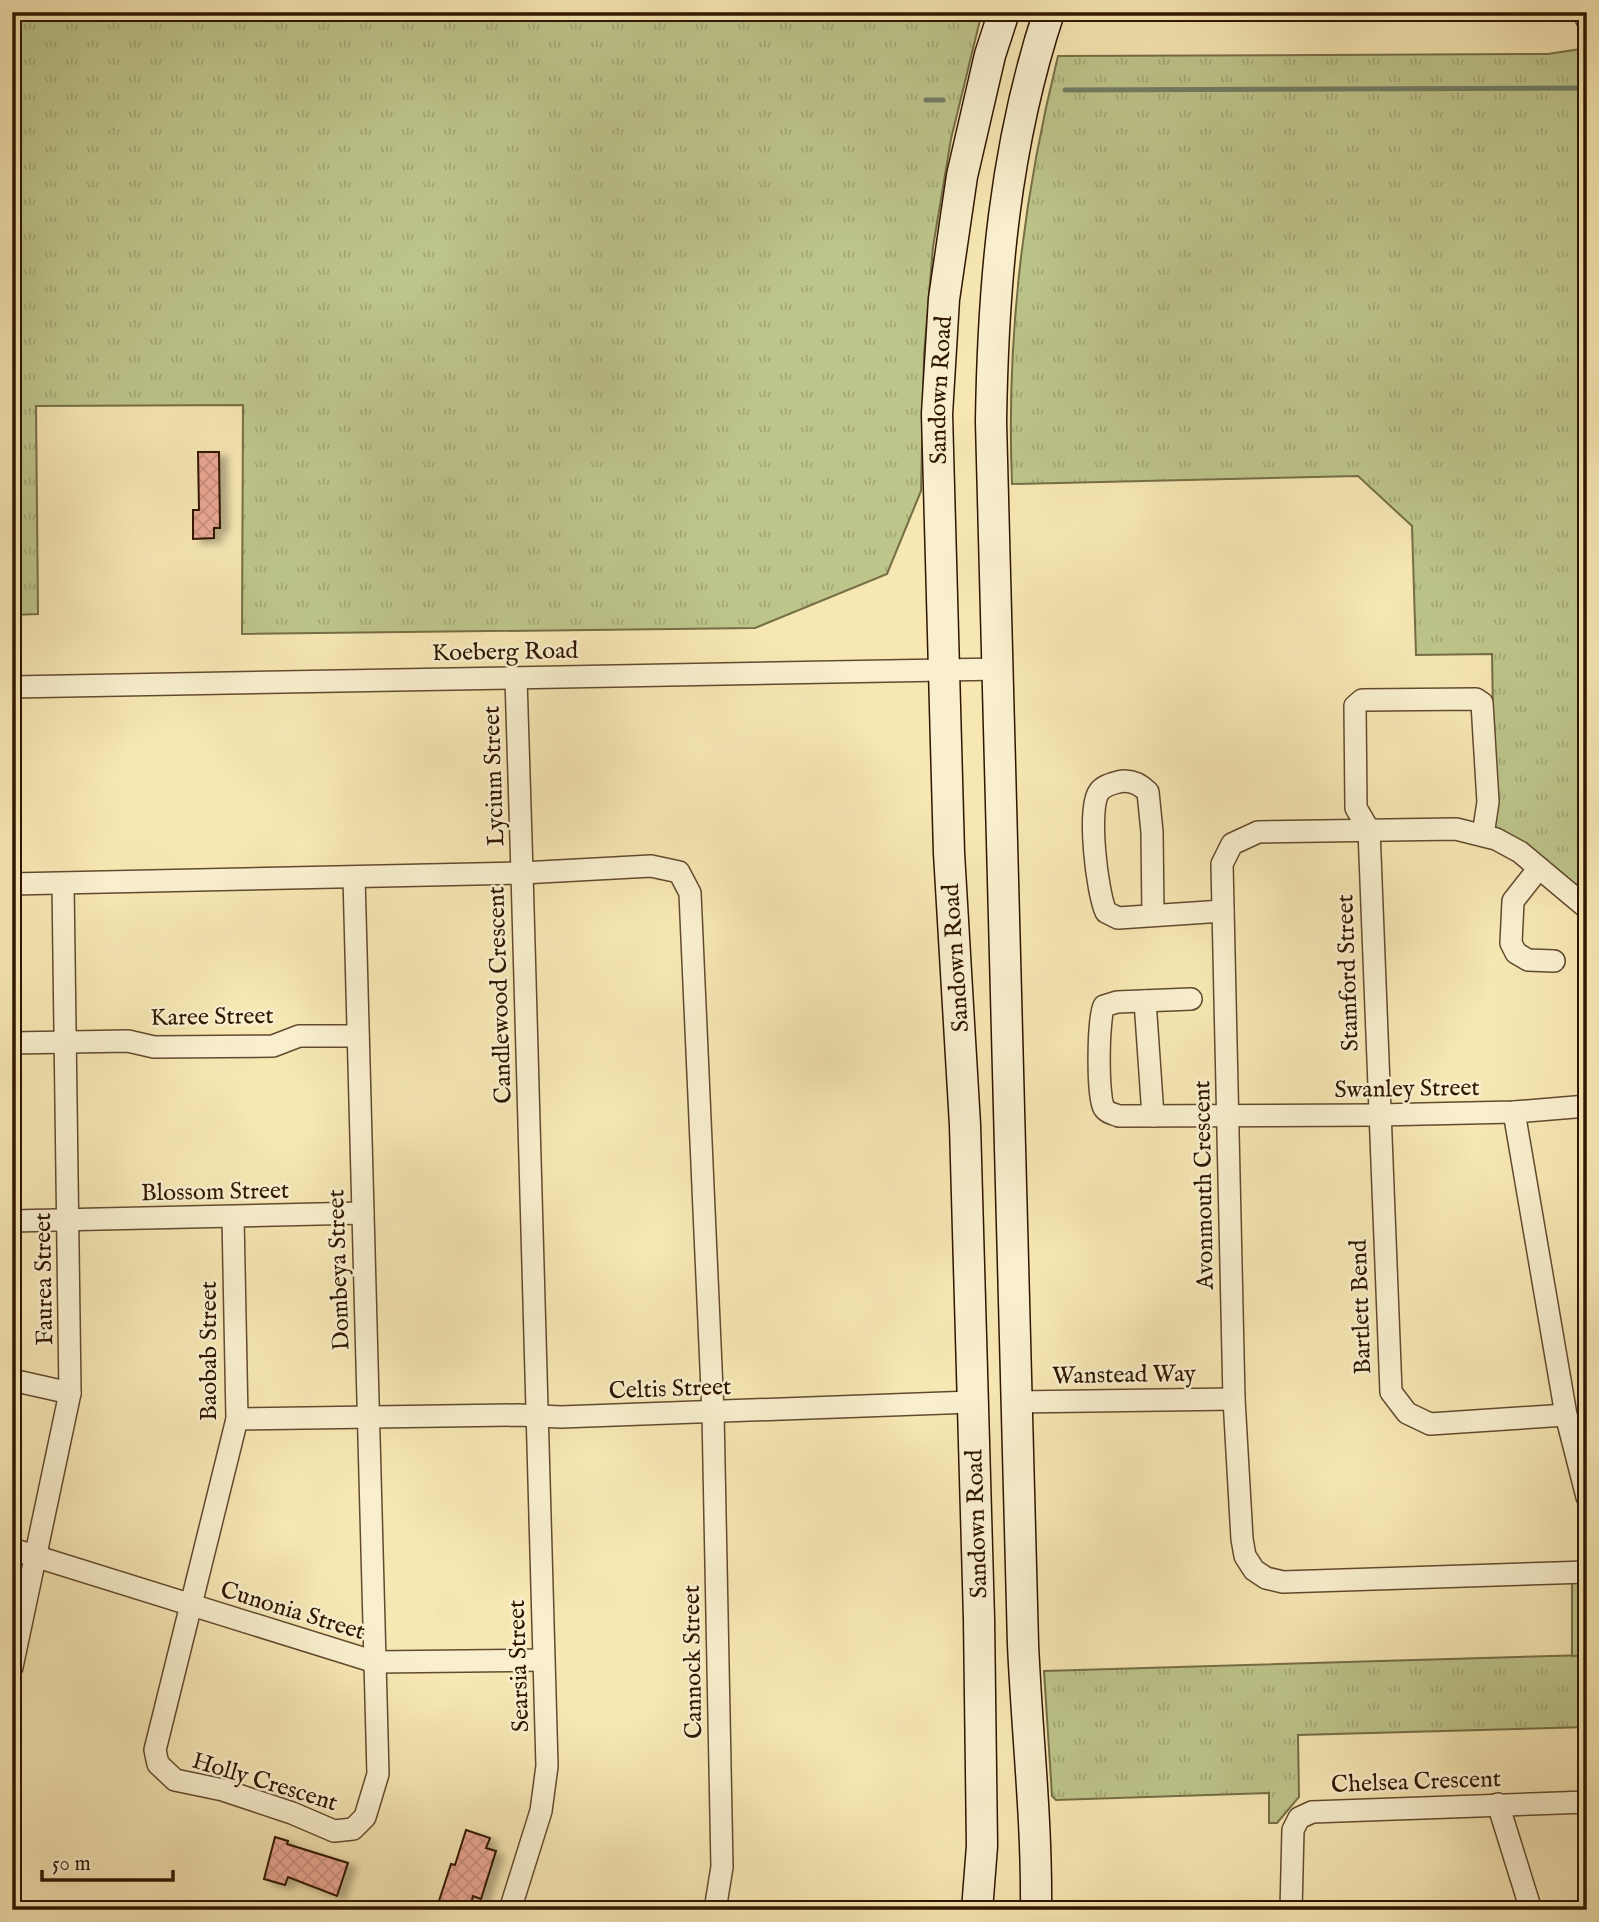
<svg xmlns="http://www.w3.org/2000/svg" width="1599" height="1922" font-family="'IM FELL English',serif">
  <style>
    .grass { fill: url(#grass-tufts); stroke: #766e46; stroke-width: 2 }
    .park { fill: url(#park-crowns); stroke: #766e46; stroke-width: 2 }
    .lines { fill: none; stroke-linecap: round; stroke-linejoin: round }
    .stream { stroke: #727d65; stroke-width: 5 }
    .building { fill: url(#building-cross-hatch); stroke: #301601; stroke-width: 2; filter: url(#shadow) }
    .street-casing { stroke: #624a2e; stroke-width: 24 }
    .secondary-casing { stroke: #301601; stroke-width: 33 }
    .street { stroke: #f9efce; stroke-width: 21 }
    .secondary { stroke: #f9efce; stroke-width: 30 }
    .labels { text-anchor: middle; stroke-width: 5; stroke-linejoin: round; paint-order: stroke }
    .street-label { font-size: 24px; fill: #301601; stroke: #f9efce }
  </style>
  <defs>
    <pattern id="grass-tufts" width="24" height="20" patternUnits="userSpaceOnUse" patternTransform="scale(1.75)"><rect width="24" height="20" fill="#bdc58b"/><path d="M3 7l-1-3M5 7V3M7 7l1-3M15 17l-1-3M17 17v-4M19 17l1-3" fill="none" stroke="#a3a876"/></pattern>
    <pattern id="park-crowns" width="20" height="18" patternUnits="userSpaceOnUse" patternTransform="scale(1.75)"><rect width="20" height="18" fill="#bdc58b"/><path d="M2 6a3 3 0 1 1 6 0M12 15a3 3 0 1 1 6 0" fill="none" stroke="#a3a876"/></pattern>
    <pattern id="building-cross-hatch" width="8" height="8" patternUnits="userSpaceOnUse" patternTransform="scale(1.75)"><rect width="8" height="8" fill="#eaa894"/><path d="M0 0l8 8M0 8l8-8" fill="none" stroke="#c9907e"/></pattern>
    <filter id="shadow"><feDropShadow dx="8" dy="4.5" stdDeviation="3.5" flood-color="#0004"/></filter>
  </defs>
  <rect width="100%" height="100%" fill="#f6e7b3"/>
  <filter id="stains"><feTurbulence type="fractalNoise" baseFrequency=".00286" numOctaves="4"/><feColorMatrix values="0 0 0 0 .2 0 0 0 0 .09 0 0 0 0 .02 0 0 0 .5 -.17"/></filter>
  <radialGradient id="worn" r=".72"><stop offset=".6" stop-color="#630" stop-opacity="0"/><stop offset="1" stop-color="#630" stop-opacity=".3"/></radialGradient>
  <g class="grass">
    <polygon points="12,12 982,12 951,139 933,247 924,355 921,491 887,574 755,628 242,634 243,405 36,406 38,614 12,615"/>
    <path d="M1587 48V897L1495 829 1492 654 1416 655 1412 526 1358 476 1012 484C1006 338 1023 197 1058 56L1548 54Z"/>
    <polygon points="1587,1655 1587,1727 1298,1735 1299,1797 1277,1823 1269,1823 1269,1793 1056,1800 1052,1796 1044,1671"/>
  </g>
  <polygon class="park" points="1572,1580 1587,1580 1587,1655 1572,1656"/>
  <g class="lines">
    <g class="stream">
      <polyline points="1065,90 1587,88"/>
      <polyline points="926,100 943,100"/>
    </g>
  </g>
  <g class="building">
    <polygon points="198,452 219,452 220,528 214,528 214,538 193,539 193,510 199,510"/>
    <polygon points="466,1830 490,1838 486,1848 496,1851 481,1899 473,1896 469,1910 436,1910 451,1864 455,1865"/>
    <polygon points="275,1837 288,1841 287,1844 348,1863 337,1896 288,1877 285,1885 264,1879"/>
  </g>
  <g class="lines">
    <defs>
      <g id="street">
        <polyline points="1584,12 1587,20"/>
        <polyline points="516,678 522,873 651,866 679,872 690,893 713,1413 722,1867 715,1910"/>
        <polyline points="12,687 999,669"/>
        <polyline points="1483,835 1488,802 1482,703 1476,699 1362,700 1355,706 1356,808 1369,830 1391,1392 1407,1413 1430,1424 1566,1415"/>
        <polyline points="1539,868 1513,901 1511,943 1516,953 1528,960 1554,961"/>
        <polyline points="12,884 522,873 547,1766 541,1811 510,1910"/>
        <polyline points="1587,908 1520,852 1496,839 1456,829 1258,832 1232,844 1222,864 1234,1399 1242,1539 1245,1556 1254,1570 1266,1578 1283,1582 1587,1572"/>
        <path d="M1153 915 1152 832 1148 792C1140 784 1130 779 1118 782 1111 784 1103 786 1099 792 1087 808 1097 893 1106 912L1118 918 1223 911"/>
        <path d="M1191 999 1117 1002 1104 1006C1098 1018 1097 1096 1104 1108 1107 1113 1114 1114 1119 1116L1378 1115 1514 1112 1587 1106"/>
        <polyline points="1145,1001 1153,1116"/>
        <polyline points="12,1043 128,1041 154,1047 273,1046 299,1036 358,1036"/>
        <polyline points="1514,1112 1566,1415 1587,1497"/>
        <polyline points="233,1217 237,1419 155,1750 158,1764 175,1780 223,1790 292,1813 334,1831 353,1829 365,1817 378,1774 354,877"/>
        <polyline points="12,1221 363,1213"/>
        <polyline points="12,1380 70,1393"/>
        <polyline points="1016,1402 1234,1399"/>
        <polyline points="237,1419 518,1415 561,1417 972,1402"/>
        <polyline points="12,1549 375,1662 543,1660"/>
        <polyline points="12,1667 70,1393 63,884"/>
        <polyline points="1498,1804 1531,1910"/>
        <polyline points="1291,1910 1293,1830 1299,1818 1312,1812 1587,1802"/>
      </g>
      <g id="secondary">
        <path id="s1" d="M977 1910 982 1846 979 1619 965 1125 949 853 937 414 944 299 962 176 990 55 1004 12"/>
        <path d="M1036 1910C1037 1821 1027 1733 1023 1644L991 422C993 282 1005 145 1049 12"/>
      </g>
    </defs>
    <use href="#street" class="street-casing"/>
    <use href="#secondary" class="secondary-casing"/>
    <use href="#street" class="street"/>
    <use href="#secondary" class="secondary"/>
  </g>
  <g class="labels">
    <g class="street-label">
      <text dy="8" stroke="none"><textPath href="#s1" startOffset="1521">Sandown Road</textPath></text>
      <text transform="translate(505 651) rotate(-1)" y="8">Koeberg Road</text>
      <text transform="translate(493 776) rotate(-92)" y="8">Lycium Street</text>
      <text transform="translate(955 958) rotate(-94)" y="8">Sandown Road</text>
      <text transform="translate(1347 973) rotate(-92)" y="8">Stamford Street</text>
      <text transform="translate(499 995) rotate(-92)" y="8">Candlewood Crescent</text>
      <text transform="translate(212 1016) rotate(-1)" y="8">Karee Street</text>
      <text transform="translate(1407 1088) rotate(-1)" y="8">Swanley Street</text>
      <text transform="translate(1203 1185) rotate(-91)" y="8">Avonmouth Crescent</text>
      <text transform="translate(215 1191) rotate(-1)" y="8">Blossom Street</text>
      <text transform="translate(338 1270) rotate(-92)" y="8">Dombeya Street</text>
      <text transform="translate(43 1279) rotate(-91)" y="8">Faurea Street</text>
      <text transform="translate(1360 1307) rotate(-92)" y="8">Bartlett Bend</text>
      <text transform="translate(208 1351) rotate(-90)" y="8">Baobab Street</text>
      <text transform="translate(1124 1374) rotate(-1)" y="8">Wanstead Way</text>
      <text transform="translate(670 1388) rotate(-2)" y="8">Celtis Street</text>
      <text transform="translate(976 1524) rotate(-92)" y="8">Sandown Road</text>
      <text transform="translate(293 1610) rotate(17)" y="8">Cunonia Street</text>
      <text transform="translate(692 1662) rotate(-91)" y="8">Cannock Street</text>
      <text transform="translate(518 1666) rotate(-92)" y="8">Searsia Street</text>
      <text transform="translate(265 1781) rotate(17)" y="8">Holly Crescent</text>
      <text transform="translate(1416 1781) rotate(-2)" y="8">Chelsea Crescent</text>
    </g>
  </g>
  <rect width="1599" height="1922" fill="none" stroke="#f6e7b3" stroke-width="42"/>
  <rect x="14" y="14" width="1571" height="1894" fill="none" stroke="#301601" stroke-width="3.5"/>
  <rect x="21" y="21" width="1557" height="1880" fill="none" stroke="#301601" stroke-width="2"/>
  <path d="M42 1870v10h131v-10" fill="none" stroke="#301601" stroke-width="3.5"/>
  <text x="52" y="1870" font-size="21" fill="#301601" stroke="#f9efce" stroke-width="5" paint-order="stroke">50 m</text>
  <rect width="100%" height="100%" filter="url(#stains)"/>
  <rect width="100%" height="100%" fill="url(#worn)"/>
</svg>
